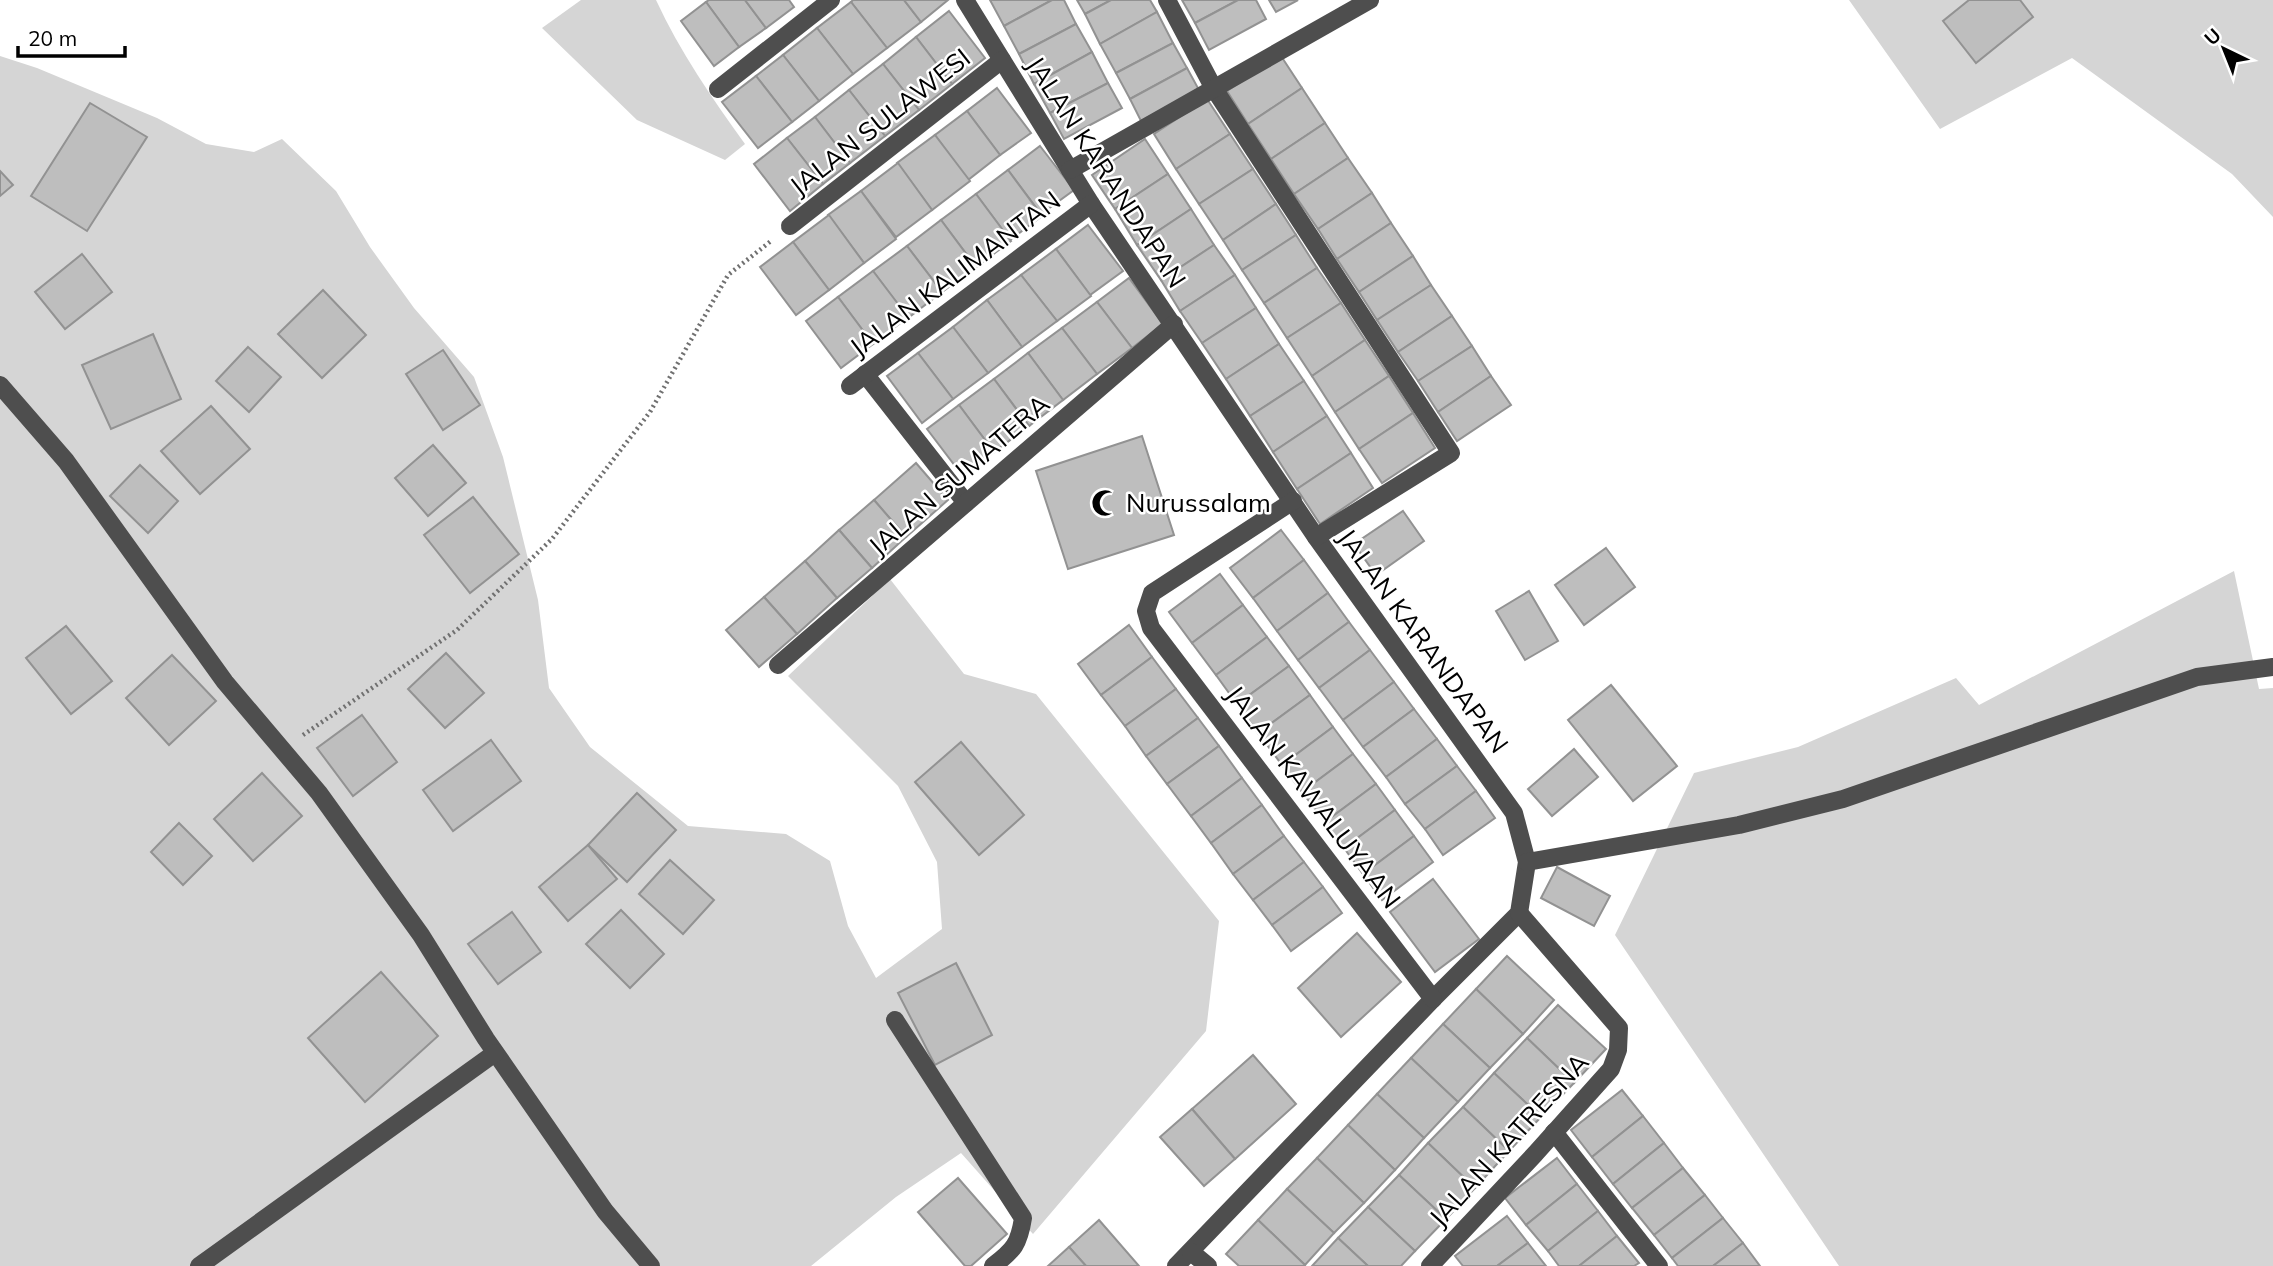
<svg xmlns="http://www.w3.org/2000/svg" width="2273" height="1266" font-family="Mulish,sans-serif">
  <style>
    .green { fill: #d5d5d5 }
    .building { fill: #bebebe; stroke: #929292; stroke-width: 2 }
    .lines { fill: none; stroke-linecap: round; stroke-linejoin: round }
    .path { stroke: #707070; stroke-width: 4.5; stroke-dasharray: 2 3.5; stroke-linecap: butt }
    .minor { stroke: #4e4e4e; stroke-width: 18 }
    .labels { text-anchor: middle; stroke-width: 5; stroke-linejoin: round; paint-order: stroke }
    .street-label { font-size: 26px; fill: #000; stroke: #fff }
    .poi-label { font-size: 26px; fill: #000; stroke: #fff; text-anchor: start }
  </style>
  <rect width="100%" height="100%" fill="#fff"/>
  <g class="green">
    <path d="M581 0H656C680 52 712 98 745 144L725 160 637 120 542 28Z"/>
    <polygon points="1849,0 2273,0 2273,217 2232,174 2072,58 1940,129"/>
    <polygon points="0,56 37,68 157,118 206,144 254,152 282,139 336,191 370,247 414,308 474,377 503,457 538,600 549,688 590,747 688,826 786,834 830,861 848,926 876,978 942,929 937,862 898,786 788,676 890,579 964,674 1036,694 1219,921 1206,1031 1033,1234 961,1153 896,1197 811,1266 0,1266"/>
    <polygon points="2234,571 2259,689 2273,688 2273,1266 1839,1266 1615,935 1694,773 1798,747 1956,678 1979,705"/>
  </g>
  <g class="building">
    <polygon points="709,0 745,0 766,28 739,47 706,2"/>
    <polygon points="745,0 789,0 794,7 766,28"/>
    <polygon points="853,0 904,0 921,22 887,48 851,2"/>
    <polygon points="904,0 948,0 921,22"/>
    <polygon points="990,0 1052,0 1004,26"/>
    <polygon points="1052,0 1064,0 1076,24 1019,54 1004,26"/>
    <polygon points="1077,0 1111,0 1085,14"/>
    <polygon points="1111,0 1150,0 1157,12 1100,44 1085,14"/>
    <polygon points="1182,0 1238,0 1195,23"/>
    <polygon points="1238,0 1256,0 1266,19 1209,50 1195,23"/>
    <polygon points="1269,0 1298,0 1276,12"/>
    <polygon points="1969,0 2020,0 2033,17 1976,63 1943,21"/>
    <polygon points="706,2 739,47 714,66 681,21"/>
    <polygon points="851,2 887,48 853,74 817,28"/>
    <polygon points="949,11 985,58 952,84 916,37"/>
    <polygon points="1157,12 1173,43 1116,73 1100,44"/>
    <polygon points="1076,24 1092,52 1034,84 1019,54"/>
    <polygon points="817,28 853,74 819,101 783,55"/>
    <polygon points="916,37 952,84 919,110 883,64"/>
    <polygon points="1173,43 1187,68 1130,99 1116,73"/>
    <polygon points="1092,52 1108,83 1050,113 1034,84"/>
    <polygon points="783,55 819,101 792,122 756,76"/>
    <polygon points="1281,56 1302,88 1248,124 1227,91"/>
    <polygon points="883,64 919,110 885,136 849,90"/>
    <polygon points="1187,68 1199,90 1141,121 1130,99"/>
    <polygon points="756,76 792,122 758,148 722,102"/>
    <polygon points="1108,83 1122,108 1064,139 1050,113"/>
    <polygon points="997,88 1031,133 1000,155 967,111"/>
    <polygon points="1302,88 1325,123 1271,159 1248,124"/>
    <polygon points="849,90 885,136 850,163 815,117"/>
    <polygon points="1207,99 1230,134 1176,169 1154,134"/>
    <polygon points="90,103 147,137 87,231 31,196"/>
    <polygon points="967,111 1000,155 968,180 935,135"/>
    <polygon points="815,117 850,163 823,184 787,138"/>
    <polygon points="1325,123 1348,158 1294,194 1271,159"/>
    <polygon points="1230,134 1253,169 1199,204 1176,169"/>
    <polygon points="935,135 970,181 932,210 897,163"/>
    <polygon points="787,138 823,184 790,211 754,164"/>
    <polygon points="1145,139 1168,174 1115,209 1092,175"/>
    <polygon points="1040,146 1074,190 1041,214 1008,170"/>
    <polygon points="1348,158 1372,193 1318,229 1294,194"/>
    <polygon points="898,163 932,210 896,237 861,191"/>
    <polygon points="1253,169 1276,204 1223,240 1199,204"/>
    <polygon points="1008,170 1042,216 1010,240 976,194"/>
    <polygon points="0,171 13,185 0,196"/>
    <polygon points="1168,174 1191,209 1137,245 1115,209"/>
    <polygon points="861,191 896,239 864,263 828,215"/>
    <polygon points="1372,193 1391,223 1337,259 1318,229"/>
    <polygon points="976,194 1011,241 976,267 941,220"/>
    <polygon points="1276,204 1296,235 1242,270 1223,240"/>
    <polygon points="1191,209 1214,245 1161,280 1137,245"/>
    <polygon points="829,215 864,263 829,290 793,242"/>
    <polygon points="941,220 976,267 942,292 907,246"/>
    <polygon points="1391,223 1413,256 1359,292 1337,259"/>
    <polygon points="1088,225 1123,271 1090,295 1056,249"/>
    <polygon points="1296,235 1317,268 1264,303 1242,270"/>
    <polygon points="793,242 829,290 796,315 760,267"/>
    <polygon points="1214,245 1235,275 1180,311 1161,280"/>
    <polygon points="907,246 942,292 908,318 873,271"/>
    <polygon points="1056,249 1091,296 1057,321 1021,275"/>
    <polygon points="82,254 112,292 65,329 35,292"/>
    <polygon points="1413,256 1431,285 1377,320 1359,292"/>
    <polygon points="1317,268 1341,303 1287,338 1264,303"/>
    <polygon points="873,271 908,317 873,344 838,297"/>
    <polygon points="1021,275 1057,321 1022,347 987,300"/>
    <polygon points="1235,275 1256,308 1202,343 1180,311"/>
    <polygon points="1129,278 1163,324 1132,348 1097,302"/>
    <polygon points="1431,285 1452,316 1398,352 1377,320"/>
    <polygon points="323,290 366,335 322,378 278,334"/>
    <polygon points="838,297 873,344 841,368 806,321"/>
    <polygon points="987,300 1022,347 988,373 953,327"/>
    <polygon points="1097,302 1132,348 1097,374 1062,328"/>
    <polygon points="1341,303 1365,340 1312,376 1287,338"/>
    <polygon points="1256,308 1279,344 1226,379 1202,343"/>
    <polygon points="1452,316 1472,346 1418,381 1398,352"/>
    <polygon points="953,327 988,373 953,399 918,353"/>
    <polygon points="1062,328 1097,374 1063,400 1028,353"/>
    <polygon points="153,334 181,399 111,429 82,365"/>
    <polygon points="1365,340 1389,376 1335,412 1312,376"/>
    <polygon points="1279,344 1304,381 1250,416 1226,379"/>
    <polygon points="1472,346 1491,376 1438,412 1418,381"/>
    <polygon points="248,347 281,377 249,412 216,381"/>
    <polygon points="443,350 480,405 443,430 406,374"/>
    <polygon points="918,353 953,399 922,423 887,376"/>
    <polygon points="1028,353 1063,400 1029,426 994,379"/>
    <polygon points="1389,376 1413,413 1359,449 1335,412"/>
    <polygon points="1491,376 1511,405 1457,441 1438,412"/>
    <polygon points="994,379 1029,426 994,452 959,405"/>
    <polygon points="1304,381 1327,416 1273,452 1250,416"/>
    <polygon points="959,405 994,452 962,475 927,429"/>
    <polygon points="211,406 250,449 200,494 161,451"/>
    <polygon points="1413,413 1435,448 1382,483 1359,449"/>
    <polygon points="1327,416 1351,453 1297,489 1273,452"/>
    <polygon points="1142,436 1174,535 1068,569 1036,471"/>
    <polygon points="433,445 466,483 428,516 395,478"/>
    <polygon points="1351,453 1373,488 1320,524 1297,489"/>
    <polygon points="916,463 948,500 906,537 874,500"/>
    <polygon points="140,465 178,501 148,533 110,496"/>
    <polygon points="473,497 519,554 470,593 424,535"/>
    <polygon points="874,500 906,537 872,568 839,530"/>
    <polygon points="1403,511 1424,541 1376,575 1354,544"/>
    <polygon points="839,530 872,568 837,598 805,561"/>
    <polygon points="1281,530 1304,560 1253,598 1230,568"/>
    <polygon points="1606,548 1635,587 1584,625 1555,585"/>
    <polygon points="1304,560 1328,593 1277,631 1253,598"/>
    <polygon points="805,561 837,598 797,634 764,597"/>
    <polygon points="1220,574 1243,605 1192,643 1169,612"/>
    <polygon points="1529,591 1558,641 1525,660 1496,611"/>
    <polygon points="1328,593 1349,622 1298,660 1277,631"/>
    <polygon points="764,597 797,634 759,667 726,630"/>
    <polygon points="1243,605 1267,637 1216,675 1192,643"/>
    <polygon points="1349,622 1370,650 1319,688 1298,660"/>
    <polygon points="1129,625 1152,657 1101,695 1078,664"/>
    <polygon points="66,626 112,681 71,714 26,658"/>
    <polygon points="1267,637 1289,666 1237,704 1216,675"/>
    <polygon points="1370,650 1394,682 1343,720 1319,688"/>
    <polygon points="446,653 484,693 445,728 408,689"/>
    <polygon points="172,655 216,701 169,745 126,698"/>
    <polygon points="1152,657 1176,689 1125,726 1101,695"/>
    <polygon points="1289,666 1310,695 1258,733 1237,704"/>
    <polygon points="1394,682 1414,709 1363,747 1343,720"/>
    <polygon points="1611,685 1677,766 1633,801 1568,720"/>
    <polygon points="1176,689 1198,718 1146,756 1125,726"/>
    <polygon points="1310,695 1333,727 1282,765 1258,733"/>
    <polygon points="1414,709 1437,739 1386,777 1363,747"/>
    <polygon points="362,715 397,762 353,796 317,748"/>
    <polygon points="1198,718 1219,746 1167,784 1146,756"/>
    <polygon points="1333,727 1353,754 1302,792 1282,765"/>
    <polygon points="1437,739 1457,766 1405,804 1386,777"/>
    <polygon points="491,740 521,781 453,831 423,790"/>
    <polygon points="961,742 1024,815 979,855 915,782"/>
    <polygon points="1219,746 1242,778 1191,816 1167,784"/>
    <polygon points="1574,749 1598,777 1552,816 1528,789"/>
    <polygon points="1353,754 1376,784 1325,822 1302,792"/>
    <polygon points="1457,766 1476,791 1425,829 1405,804"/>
    <polygon points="262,773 302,816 253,861 214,819"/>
    <polygon points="1242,778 1262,805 1211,843 1191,816"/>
    <polygon points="1376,784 1395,810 1344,848 1325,822"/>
    <polygon points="1476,791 1495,818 1443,855 1425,829"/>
    <polygon points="637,793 676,830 627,882 588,845"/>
    <polygon points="1262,805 1284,836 1233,874 1211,843"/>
    <polygon points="1395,810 1414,836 1363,874 1344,848"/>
    <polygon points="179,823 212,856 183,885 151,852"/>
    <polygon points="1284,836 1304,862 1253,900 1233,874"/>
    <polygon points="1414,836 1433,862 1382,900 1363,874"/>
    <polygon points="588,845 617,879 568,921 539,887"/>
    <polygon points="670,860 714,900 683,934 639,894"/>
    <polygon points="1304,862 1323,887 1272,925 1253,900"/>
    <polygon points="1557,867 1610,896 1594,926 1541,898"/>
    <polygon points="1433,879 1479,939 1435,972 1390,912"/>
    <polygon points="1323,887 1342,913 1291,951 1272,925"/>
    <polygon points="621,910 664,954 630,988 586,944"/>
    <polygon points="512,912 541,952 498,984 468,944"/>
    <polygon points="1357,933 1401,982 1341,1037 1298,988"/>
    <polygon points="1507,956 1554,1000 1523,1034 1476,989"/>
    <polygon points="956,963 992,1035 935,1065 898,993"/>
    <polygon points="381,972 438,1036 365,1102 308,1038"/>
    <polygon points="1476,989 1523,1034 1490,1068 1443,1024"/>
    <polygon points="1558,1005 1606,1049 1574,1083 1527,1038"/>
    <polygon points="1443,1024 1490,1068 1458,1102 1411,1058"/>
    <polygon points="1527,1038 1574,1083 1541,1117 1494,1073"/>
    <polygon points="1253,1055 1296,1104 1235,1159 1192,1109"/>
    <polygon points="1411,1058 1458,1102 1424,1138 1377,1094"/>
    <polygon points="1494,1073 1541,1117 1509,1151 1463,1107"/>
    <polygon points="1622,1090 1643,1116 1592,1157 1571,1130"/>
    <polygon points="1377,1094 1424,1138 1395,1170 1348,1125"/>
    <polygon points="1463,1107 1509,1151 1475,1188 1428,1143"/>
    <polygon points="1192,1109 1235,1159 1204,1186 1160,1137"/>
    <polygon points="1643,1116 1664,1143 1613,1184 1592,1157"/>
    <polygon points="1348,1125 1395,1170 1364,1203 1317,1158"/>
    <polygon points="1428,1143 1475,1188 1446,1219 1399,1175"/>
    <polygon points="1664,1143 1683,1168 1632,1208 1613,1184"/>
    <polygon points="1317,1158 1364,1203 1334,1233 1287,1189"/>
    <polygon points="1557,1158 1577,1184 1526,1225 1505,1198"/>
    <polygon points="1683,1168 1705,1195 1654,1235 1632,1208"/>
    <polygon points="1399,1175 1446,1219 1415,1251 1368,1207"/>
    <polygon points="958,1178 1007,1234 971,1266 965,1266 918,1212"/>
    <polygon points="1577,1184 1598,1211 1548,1251 1526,1225"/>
    <polygon points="1287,1189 1334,1233 1305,1265 1258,1220"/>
    <polygon points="1705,1195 1723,1218 1672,1258 1654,1235"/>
    <polygon points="1368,1207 1415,1251 1401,1266 1368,1266 1338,1238"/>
    <polygon points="1598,1211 1617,1236 1579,1266 1559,1266 1548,1251"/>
    <polygon points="1507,1216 1528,1243 1497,1266 1463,1266 1455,1256"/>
    <polygon points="1723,1218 1743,1243 1713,1266 1678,1266 1672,1258"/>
    <polygon points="1099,1220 1139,1266 1086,1266 1069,1247"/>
    <polygon points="1258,1220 1305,1265 1304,1266 1239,1266 1226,1254"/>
    <polygon points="1617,1236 1639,1263 1634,1266 1579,1266"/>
    <polygon points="1338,1238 1368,1266 1312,1266"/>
    <polygon points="1528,1243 1546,1266 1497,1266"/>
    <polygon points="1743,1243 1760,1266 1713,1266"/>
    <polygon points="1069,1247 1086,1266 1048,1266"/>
  </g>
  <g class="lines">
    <polyline class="path" points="303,735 457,630 552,539 650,412 728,275 771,241"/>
    <g class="minor">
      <polyline points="965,0 1091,204 1316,537 1514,813 1527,862 1519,913 1433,999 1176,1266"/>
      <polyline points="1167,0 1213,87 1451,453 1316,537"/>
      <polyline points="718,89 831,0"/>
      <polyline points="1070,170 1370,0"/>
      <polyline points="790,226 1002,60"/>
      <polyline points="865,374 966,503"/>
      <polyline points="0,385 66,461 225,682 319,793 421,935 486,1039 605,1211 651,1266"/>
      <polyline points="850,386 1091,204"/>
      <polyline points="1293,501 1152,593 1146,611 1151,628 1433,999"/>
      <polyline points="778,665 1174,324"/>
      <polyline points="1527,862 1739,825 1843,799 2197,677 2273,667"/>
      <path d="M895 1020 1023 1218C1019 1244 1014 1250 993 1266"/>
      <polyline points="1554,1132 1659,1266"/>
      <polyline points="1191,1252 1208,1266"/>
      <polyline points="199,1266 495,1053"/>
      <polyline points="1430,1266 1535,1154 1611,1069 1618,1050 1619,1028 1519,913"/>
    </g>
  </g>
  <defs>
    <symbol id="mosque-bare" viewBox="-9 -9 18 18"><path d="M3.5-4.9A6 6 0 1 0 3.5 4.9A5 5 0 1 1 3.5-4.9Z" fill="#000" stroke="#fff" stroke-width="2.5" paint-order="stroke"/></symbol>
  </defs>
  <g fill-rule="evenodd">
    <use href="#mosque-bare" x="1086" y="484" width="38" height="38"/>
  </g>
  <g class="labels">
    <g class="street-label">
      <text transform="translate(880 122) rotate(-38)" y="9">JALAN SULAWESI</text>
      <text transform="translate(1106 172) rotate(57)" y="9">JALAN KARANDAPAN</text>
      <text transform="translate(955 274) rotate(-37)" y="9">JALAN KALIMANTAN</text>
      <text transform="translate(959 475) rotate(-41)" y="9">JALAN SUMATERA</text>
      <text transform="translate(1423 641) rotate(54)" y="9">JALAN KARANDAPAN</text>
      <text transform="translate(1313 797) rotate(53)" y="9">JALAN KAWALUYAAN</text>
      <text transform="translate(1509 1140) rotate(-48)" y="9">JALAN KATRESNA</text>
    </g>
    <g class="poi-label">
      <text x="1126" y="512">Nurussalam</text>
    </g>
  </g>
  <g transform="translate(2224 49) rotate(317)" stroke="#ffffff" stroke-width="5" paint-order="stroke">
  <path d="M0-5L12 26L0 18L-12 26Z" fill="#000000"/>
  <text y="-10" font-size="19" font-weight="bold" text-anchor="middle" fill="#000000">U</text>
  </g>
  <path d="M18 46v10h107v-10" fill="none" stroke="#000000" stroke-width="3.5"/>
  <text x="28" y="46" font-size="21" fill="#000000" stroke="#ffffff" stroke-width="5" paint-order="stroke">20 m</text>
</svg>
